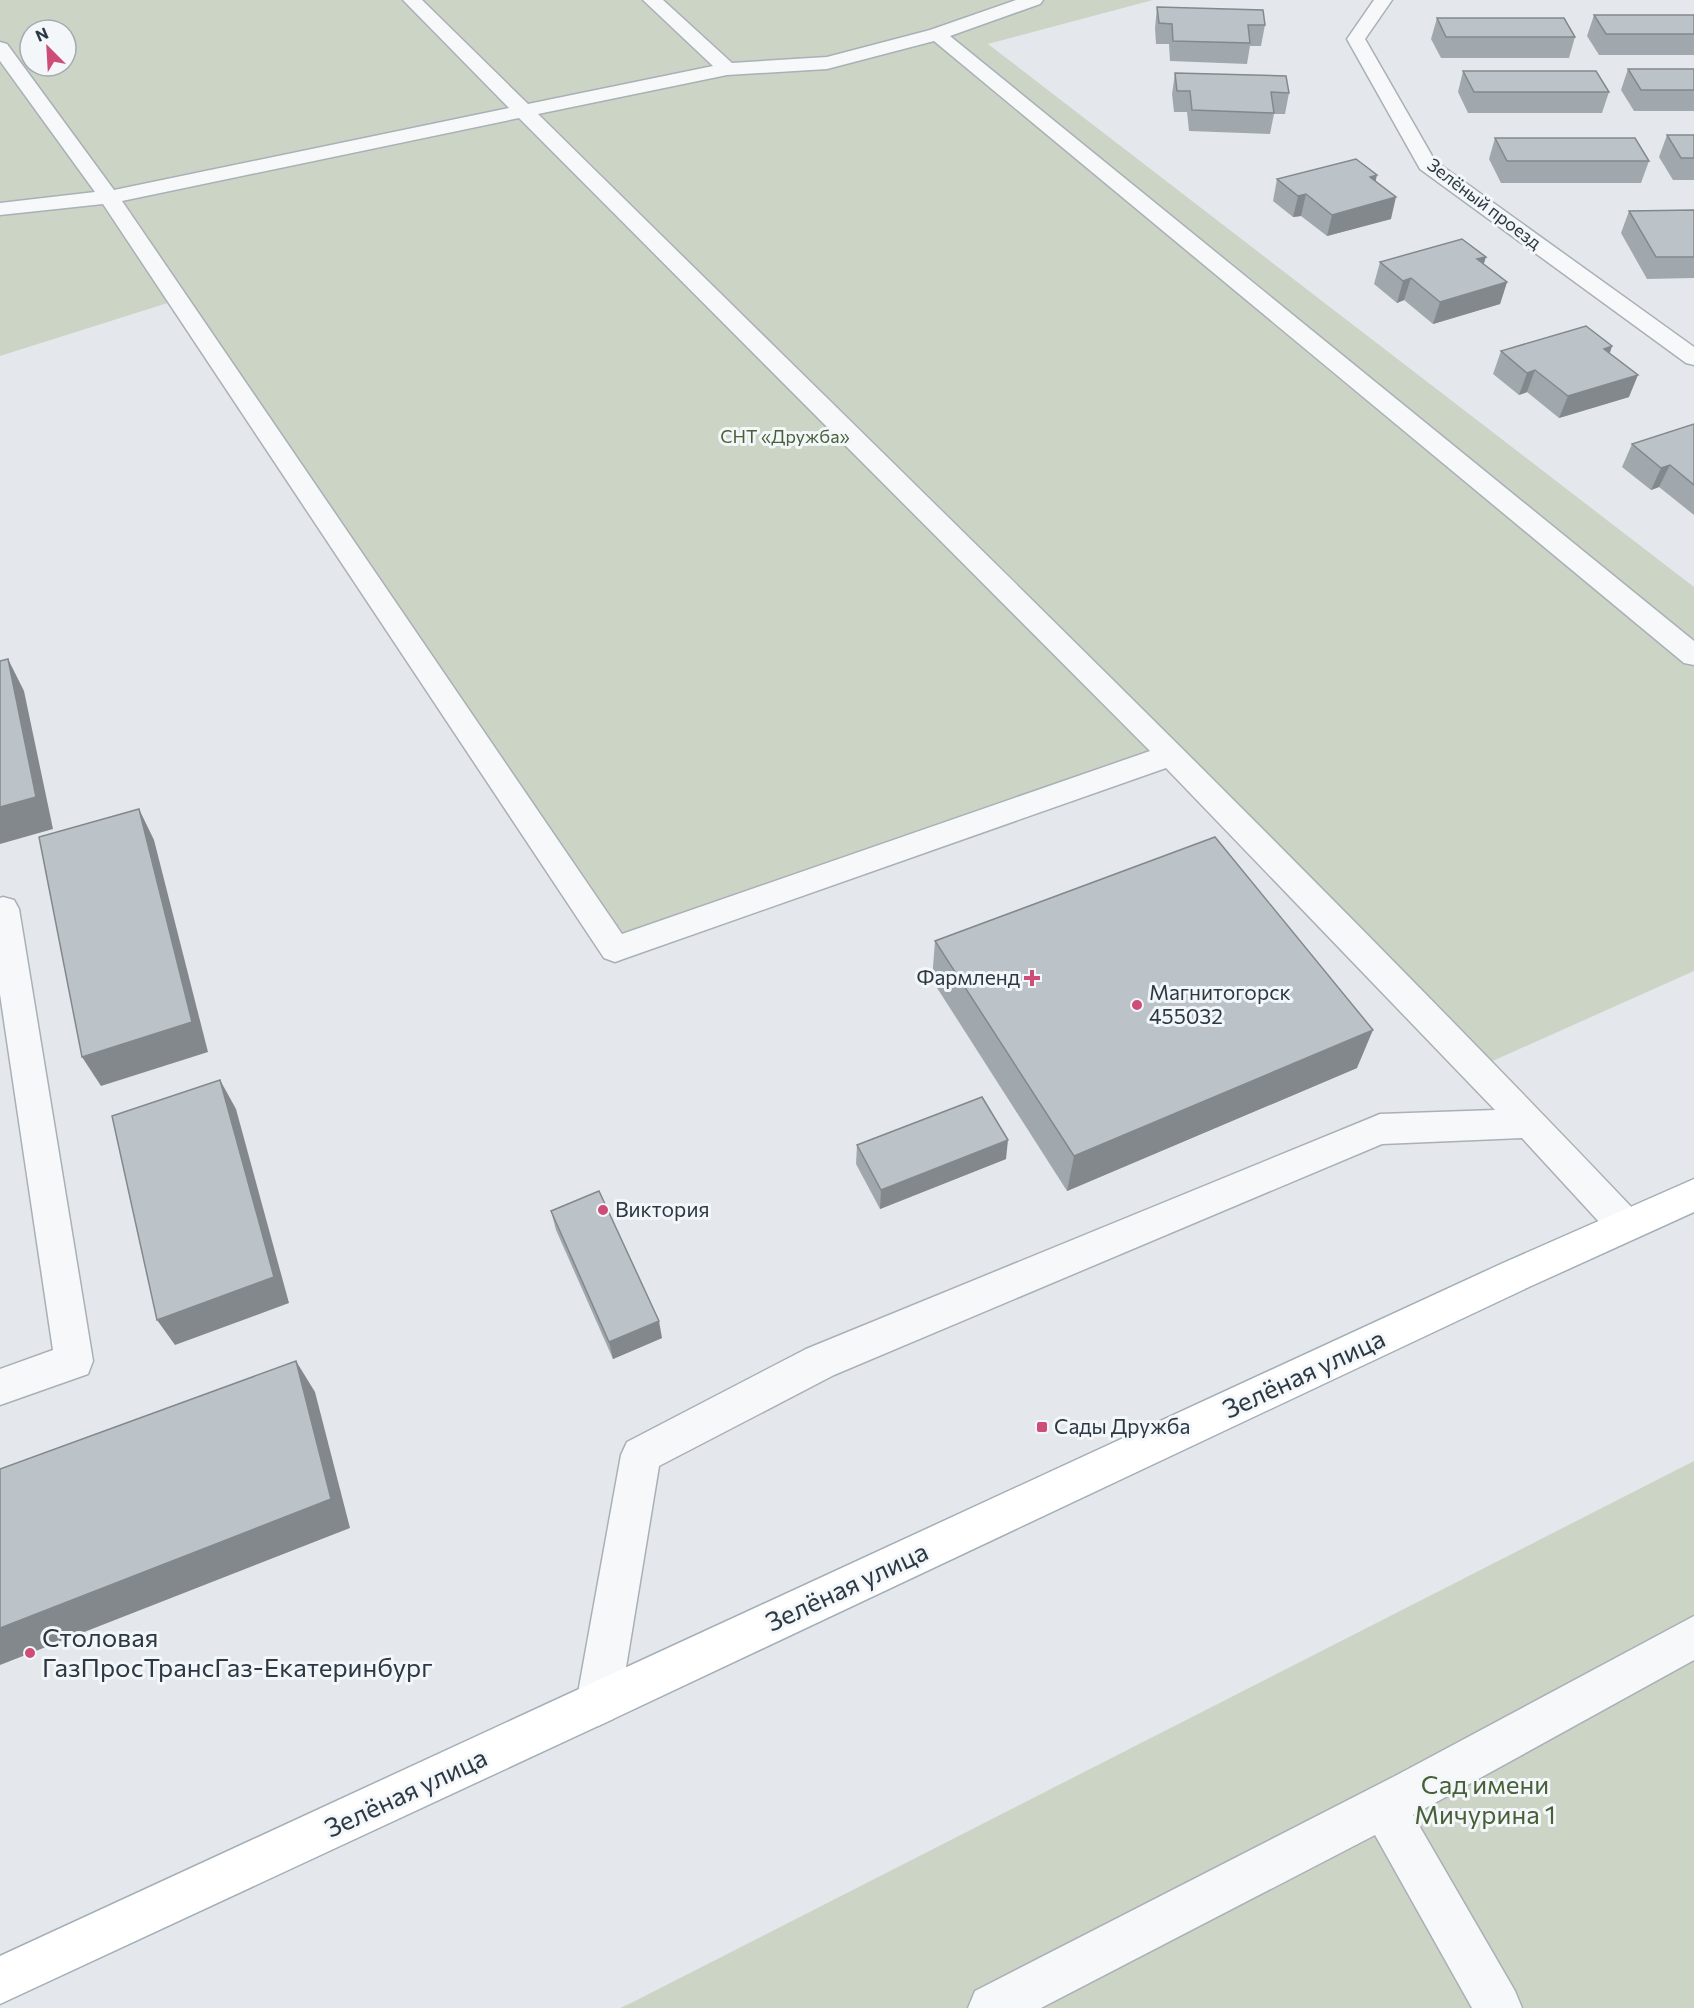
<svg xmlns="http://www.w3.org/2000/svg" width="1694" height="2008" font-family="Commissioner,sans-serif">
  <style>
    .green { fill: #ccd5c5; fill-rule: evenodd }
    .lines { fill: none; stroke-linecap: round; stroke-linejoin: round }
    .minor-casing { stroke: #a9b0b6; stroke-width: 3 }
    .major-casing { stroke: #a3afb7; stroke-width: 3 }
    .minor { fill: #f7f8fa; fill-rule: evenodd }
    .major { fill: #fff; fill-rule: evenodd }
    .wall { fill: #a1a8ad }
    .shaded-wall { fill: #83888d }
    .building { fill: #bbc3c9; stroke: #83888d; stroke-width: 1.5 }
    .poi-dot { fill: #cd4c78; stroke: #f4f7f9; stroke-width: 2 }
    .labels { text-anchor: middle; stroke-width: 6; stroke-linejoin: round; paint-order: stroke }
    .far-street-label { font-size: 18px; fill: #2c3944; stroke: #f4f7f9 }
    .far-park-label { font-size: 18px; fill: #486039; stroke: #f4f7f9 }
    .poi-label { font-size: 21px; fill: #2c3944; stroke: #f4f7f9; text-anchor: start }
    .near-street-label { font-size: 26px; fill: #2c3944; stroke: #f4f7f9 }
    .near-poi-label { font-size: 26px; fill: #2c3944; stroke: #f4f7f9; text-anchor: start }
    .near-park-label { font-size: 26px; fill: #486039; stroke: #f4f7f9 }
  </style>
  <rect width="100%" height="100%" fill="#e4e8ec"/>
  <g class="green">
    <path d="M0 0H1153L988 44 1694 587V971L1486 1064 1173 764 608 955 174 301 0 356ZM30 30H66V66H30Z"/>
    <polygon points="1694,1461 1694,2008 620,2008 631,2003"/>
  </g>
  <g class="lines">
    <defs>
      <g id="minor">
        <path d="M403 0H422L528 104 713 66 643 0H663L732 63 827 57 930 30 1016 0H1043L1040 4 950 36 1694 641V665L1684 663 934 41 827 69 727 75 538 114C907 478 1281 838 1638 1214L1643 1225 1638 1236 1625 1241 1612 1236 1522 1138 1382 1144 834 1375 659 1466 620 1704 613 1719 598 1726 583 1719 576 1704 621 1455 627 1442 806 1349 1368 1119 1380 1114 1495 1110 1166 768 626 958 615 962 604 958 103 204 0 215V203L95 192 0 61V42L7 44 114 190 509 108ZM519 118 1150 751 622 934 122 201Z"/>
        <polygon points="1374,0 1392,0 1365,39 1435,161 1694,347 1694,365 1686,363 1420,169 1347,39"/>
        <polygon points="3,897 14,900 19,909 93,1361 88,1374 0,1405 0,1369 53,1350 0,994 0,898"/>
        <polygon points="1694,1616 1694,1660 1413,1815 1515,1991 1522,2008 1472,2008 1375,1835 1041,2008 968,2008 975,1991 1395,1776"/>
      </g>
      <polygon id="major" points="1694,1179 1694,1212 1529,1287 613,1719 0,2004 0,1956 1503,1263"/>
    </defs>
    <use href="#minor" class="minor-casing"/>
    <use href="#major" class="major-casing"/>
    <use href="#minor" class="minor"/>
    <use href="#major" class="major"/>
  </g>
  <g class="wall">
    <polygon points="1157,7 1265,25 1261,46 1250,46 1247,64 1170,61 1169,44 1156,44 1155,28"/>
    <polygon points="1594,15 1694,15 1694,55 1599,55 1587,36"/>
    <polygon points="1437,18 1575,37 1569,58 1441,58 1431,39"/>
    <polygon points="1628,69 1694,69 1694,111 1634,111 1621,90"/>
    <polygon points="1463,71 1609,92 1602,113 1468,113 1458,92"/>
    <polygon points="1175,73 1289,93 1285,114 1274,114 1270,134 1189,131 1187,112 1174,112 1172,94"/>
    <polygon points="1667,135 1694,135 1694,180 1673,180 1659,157"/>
    <polygon points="1495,138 1649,161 1641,183 1501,183 1489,159"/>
    <polygon points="1277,179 1376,182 1391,219 1327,236 1301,216 1293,217 1273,201"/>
    <polygon points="1694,210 1694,278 1647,279 1621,233 1629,211"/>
    <polygon points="1380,262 1483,264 1507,282 1500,304 1433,324 1404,300 1397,303 1374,284"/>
    <polygon points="1612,346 1610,353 1629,397 1559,418 1527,392 1519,395 1493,374 1501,351"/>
    <polygon points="1694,424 1694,515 1659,487 1651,490 1622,467 1632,444"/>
    <polygon points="935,941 1357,1068 1067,1191 932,980"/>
    <polygon points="857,1145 1006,1159 880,1209 856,1164"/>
    <polygon points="551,1211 662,1338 613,1359 556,1230"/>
  </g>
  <g class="shaded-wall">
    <polygon points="1377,175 1372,197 1370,177"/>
    <polygon points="1306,194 1301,216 1293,217 1298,196"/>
    <polygon points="1396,197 1391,219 1327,236 1332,215"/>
    <polygon points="1486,257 1479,279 1477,259"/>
    <polygon points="1411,278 1404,300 1397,303 1403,281"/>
    <polygon points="1507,282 1500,304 1433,324 1440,302"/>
    <polygon points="1612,346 1604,368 1604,349"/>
    <polygon points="1535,370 1527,392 1519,395 1527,373"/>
    <polygon points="1638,375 1629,397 1559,418 1568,396"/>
    <polygon points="1670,465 1659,487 1651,490 1661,468"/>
    <polygon points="8,659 24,691 53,829 0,844 0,807"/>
    <polygon points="139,809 154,840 208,1052 101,1086 82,1057"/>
    <polygon points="1373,1030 1357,1068 1067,1191 1074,1156"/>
    <polygon points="220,1080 236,1109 289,1303 175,1345 157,1320"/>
    <polygon points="1008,1140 1006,1159 880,1209 881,1190"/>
    <polygon points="659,1321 662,1338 613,1359 609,1342"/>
    <polygon points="296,1361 315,1392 350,1528 0,1665 0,1628"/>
  </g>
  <g class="building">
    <polygon points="1157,7 1263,10 1265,25 1248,25 1250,43 1173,41 1172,24 1159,23"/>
    <polygon points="1594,15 1694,15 1694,34 1606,34"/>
    <polygon points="1437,18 1564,18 1575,37 1446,37"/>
    <polygon points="1628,69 1694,69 1694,90 1641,90"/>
    <polygon points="1463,71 1596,71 1609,92 1474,92"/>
    <polygon points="1175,73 1286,76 1289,93 1271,92 1274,113 1192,110 1190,91 1177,91"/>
    <polygon points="1667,135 1694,135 1694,158 1681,158"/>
    <polygon points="1495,138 1635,138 1649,161 1507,161"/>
    <polygon points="1356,159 1377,175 1370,177 1396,197 1332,215 1306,194 1298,196 1277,179"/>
    <polygon points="1694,210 1694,257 1656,257 1629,211"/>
    <polygon points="1462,239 1486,257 1477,259 1507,282 1440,302 1411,278 1403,281 1380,262"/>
    <polygon points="1586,326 1612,346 1604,349 1638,375 1568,396 1535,370 1527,373 1501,351"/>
    <polygon points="1694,424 1694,485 1670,465 1661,468 1632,444"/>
    <polygon points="8,659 36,797 0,807 0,661"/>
    <polygon points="139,809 192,1022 82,1057 39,837"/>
    <polygon points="1215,837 1373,1030 1074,1156 935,941"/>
    <polygon points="220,1080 274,1277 157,1320 112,1116"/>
    <polygon points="982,1097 1008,1140 881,1190 857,1145"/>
    <polygon points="599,1191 659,1321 609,1342 551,1211"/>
    <polygon points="296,1361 331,1499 0,1628 0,1469"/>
  </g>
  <g class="poi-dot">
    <path d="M1029 969h6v6h6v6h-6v6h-6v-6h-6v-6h6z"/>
    <circle cx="1137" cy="1005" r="6"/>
    <circle cx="603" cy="1210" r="6"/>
    <rect x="1036" y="1421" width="12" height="12" rx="3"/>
    <circle cx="30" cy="1653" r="6"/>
  </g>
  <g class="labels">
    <g class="far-street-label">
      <text transform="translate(1484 204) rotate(37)" y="6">Зелёный проезд</text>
    </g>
    <g class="far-park-label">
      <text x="785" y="443">СНТ «Дружба»</text>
    </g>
    <g class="poi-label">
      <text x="1020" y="985" text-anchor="end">Фармленд</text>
      <text x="1149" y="1000">Магнитогорск<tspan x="1149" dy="24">455032</tspan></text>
      <text x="615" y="1217">Виктория</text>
      <text x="1054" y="1434">Сады Дружба</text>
    </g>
    <g class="near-street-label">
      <text transform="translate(1304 1374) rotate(-25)" y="9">Зелёная улица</text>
      <text transform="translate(847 1587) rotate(-25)" y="9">Зелёная улица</text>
      <text transform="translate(406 1793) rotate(-25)" y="9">Зелёная улица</text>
    </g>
    <g class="near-poi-label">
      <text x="42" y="1647">Столовая<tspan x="42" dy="30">ГазПросТрансГаз-Екатеринбург</tspan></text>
    </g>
    <g class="near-park-label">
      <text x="1485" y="1794">Сад имени<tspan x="1485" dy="30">Мичурина 1</tspan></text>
    </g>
  </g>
  <g transform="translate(48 48) rotate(336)"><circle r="28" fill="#f4f7f9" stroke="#a4abb1" stroke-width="1.5"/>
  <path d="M0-4.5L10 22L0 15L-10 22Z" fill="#cd4c78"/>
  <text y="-9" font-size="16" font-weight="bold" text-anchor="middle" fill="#2c3944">N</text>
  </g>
</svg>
